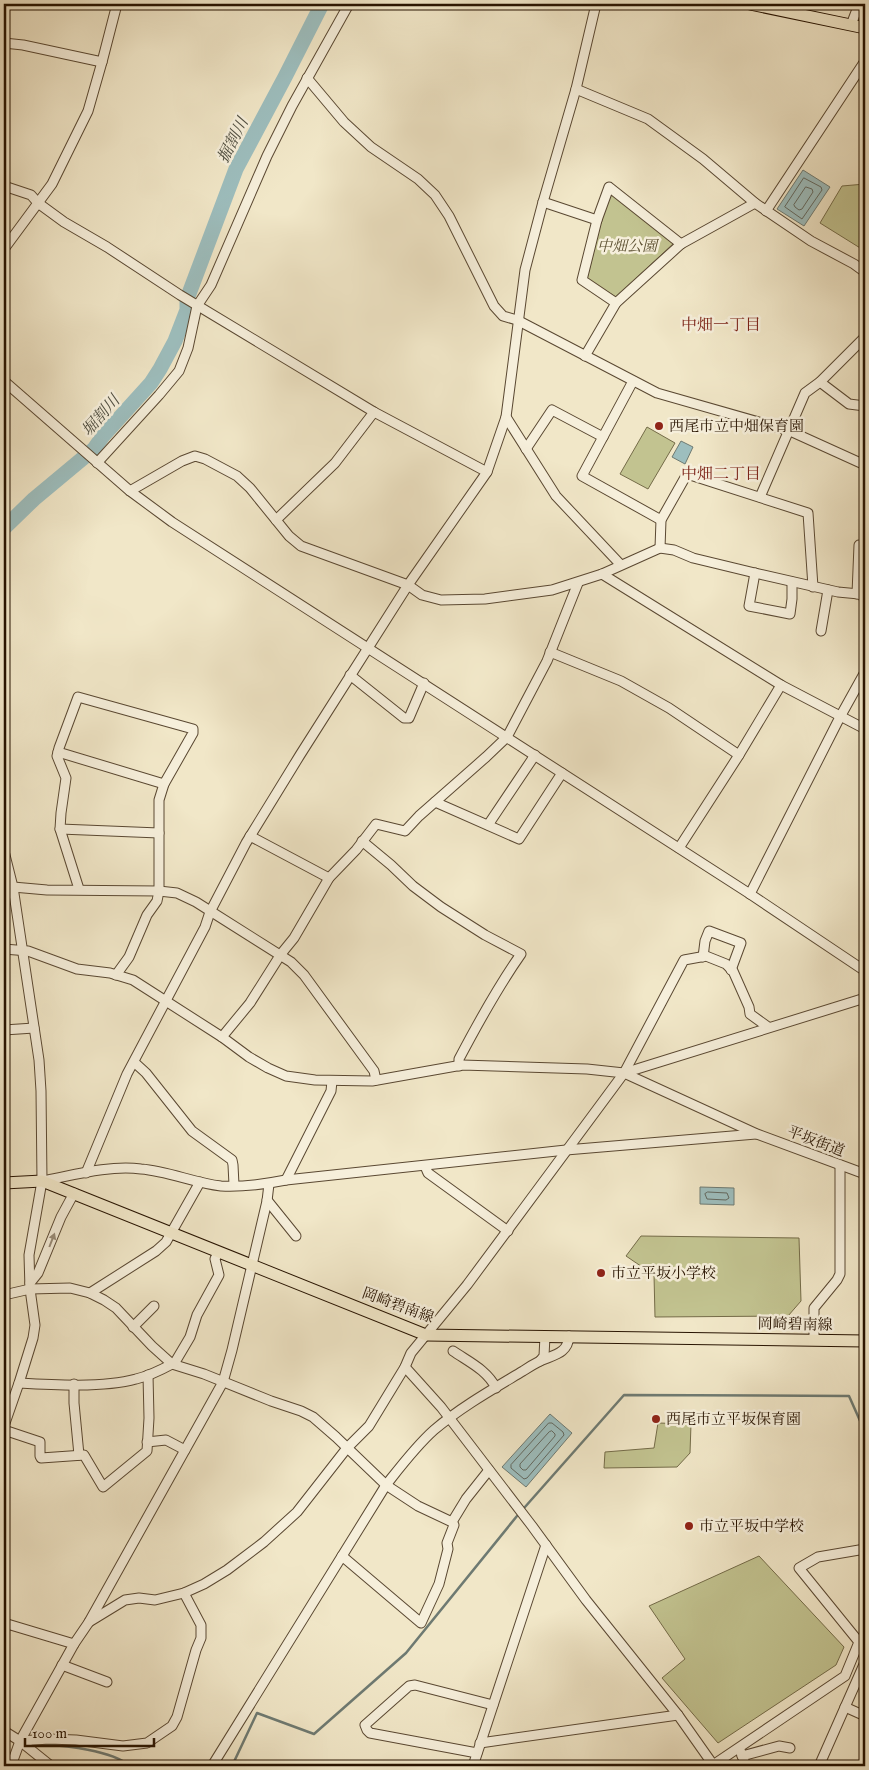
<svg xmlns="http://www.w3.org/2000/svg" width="869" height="1770" font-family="'IM FELL English','Noto Serif JP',serif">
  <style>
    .green { fill: #c2c390; stroke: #746b48 }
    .water { fill: #9dbebe; stroke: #6e7a72 }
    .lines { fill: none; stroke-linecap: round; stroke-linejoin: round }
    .shore { stroke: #62685f; stroke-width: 1 }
    .stream { stroke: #6e7a72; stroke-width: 2.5 }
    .river { stroke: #9dbebe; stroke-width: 15 }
    .minor-casing { stroke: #5a4832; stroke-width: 11 }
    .major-casing { stroke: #271300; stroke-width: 13 }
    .minor { stroke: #f6efdb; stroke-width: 9 }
    .major { stroke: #f1e7c8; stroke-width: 11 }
    .oneway { fill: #998c78 }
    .poi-dot { fill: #8f2418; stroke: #f6efdb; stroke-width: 2 }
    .labels { text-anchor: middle; stroke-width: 5; stroke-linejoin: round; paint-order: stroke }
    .park-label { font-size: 15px; font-style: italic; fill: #5d5132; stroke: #f6efdb }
    .poi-label { font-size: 15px; fill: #271300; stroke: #f6efdb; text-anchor: start }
    .street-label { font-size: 15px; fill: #271300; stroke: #f6efdb }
    .water-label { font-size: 16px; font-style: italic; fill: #504f42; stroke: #f6efdb }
    .neighbourhood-label { font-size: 16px; fill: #7a1f14; stroke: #f6efdb }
  </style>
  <rect width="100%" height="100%" fill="#f1e7c8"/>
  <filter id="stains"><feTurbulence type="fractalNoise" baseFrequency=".004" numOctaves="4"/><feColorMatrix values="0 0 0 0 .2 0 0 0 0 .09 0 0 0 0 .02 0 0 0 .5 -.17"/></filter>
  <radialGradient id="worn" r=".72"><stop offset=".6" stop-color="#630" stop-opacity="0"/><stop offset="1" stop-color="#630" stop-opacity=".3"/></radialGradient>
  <g class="green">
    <polygon points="865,184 865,251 820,223 842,186"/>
    <polygon points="611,193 674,243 616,297 587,279 601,222"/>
    <polygon points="647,427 675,443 648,489 620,474"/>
    <polygon points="641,1236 799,1238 801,1301 788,1316 655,1317 654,1275 626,1256"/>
    <polygon points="658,1423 691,1424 690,1453 677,1467 604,1468 605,1452 654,1448"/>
    <polygon points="759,1556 844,1647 836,1665 718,1743 662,1678 685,1659 649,1606"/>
  </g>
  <g class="water">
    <polygon points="803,170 830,187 804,226 777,209"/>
    <polygon points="681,441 693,447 685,464 672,457"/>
    <polygon points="700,1187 734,1188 734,1205 700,1204"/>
    <polygon points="550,1414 572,1433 526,1487 502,1467"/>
  </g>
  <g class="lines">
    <g class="shore">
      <polygon points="804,178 821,187 822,190 802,219 785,207"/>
      <polygon points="806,187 812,189 813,192 802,209 799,210 795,207 794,205"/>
      <polygon points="708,1192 727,1193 729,1198 726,1200 707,1199 705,1194"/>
      <polygon points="549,1423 552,1423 563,1432 564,1435 527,1478 524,1479 511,1468 511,1465"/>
      <polygon points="552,1431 555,1434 555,1436 526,1470 523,1470 520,1467 520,1464 549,1432"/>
    </g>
    <g class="stream">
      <path d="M41 1744C66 1746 111 1750 130 1766"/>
      <polyline points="232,1766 257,1713 314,1734 406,1653 517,1516 624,1395 849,1396 865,1432"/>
    </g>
    <polyline class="river" points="4,528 34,499 94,449 103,436 151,383 160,369 175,341 187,310 187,299 236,169 285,77 322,4"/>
    <defs>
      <g id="minor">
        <polyline points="851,25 859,4"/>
        <polyline points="4,43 23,45 102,62"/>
        <polyline points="307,78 344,122 371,147 418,179 435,195 449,216 494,306 503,316 517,320 657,393 790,431 865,465"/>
        <polyline points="576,89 648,119 703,159 755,203 811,241 854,264 865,272"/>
        <polyline points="4,186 31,195 38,203 64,222 107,247 180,295 374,412 487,472"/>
        <polyline points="543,202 597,220"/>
        <polyline points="766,211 865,61"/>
        <polyline points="4,249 52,184 88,111 102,62 117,4"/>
        <polyline points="616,303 582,280 597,220 609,187 681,244"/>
        <polyline points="585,356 616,303 681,244 755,203"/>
        <polyline points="4,381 130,491 172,522 750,894 865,971"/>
        <polyline points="633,381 582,476 661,520"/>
        <polyline points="820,382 849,404 865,406"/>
        <polyline points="506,417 556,496 620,564"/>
        <polyline points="526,449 552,410 603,437"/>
        <polyline points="97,463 159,395 179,371 188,348 197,306 211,285 267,156 292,106 349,4"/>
        <polyline points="130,491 182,461 195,456 205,459 237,476 250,488 289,536 301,546 408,585 422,595 441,600 485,599 552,590 602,574 660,548 674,550 693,558 755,573 838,592 859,594 865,598"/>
        <polyline points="760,497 805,393 820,382 865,337"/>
        <polyline points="276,520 335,463 374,412"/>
        <polyline points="660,548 661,520 687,474 808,513 813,587"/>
        <polyline points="755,573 749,606 790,614 792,599 792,582"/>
        <polyline points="602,574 781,685 865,729"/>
        <polyline points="857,594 859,545"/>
        <polyline points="821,631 828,590"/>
        <polyline points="550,652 621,681 669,708 739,755"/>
        <polyline points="350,675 404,718 409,718 424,683"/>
        <polyline points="58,752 164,784"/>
        <polyline points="435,802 519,839 562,773"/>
        <polyline points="488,825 535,755"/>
        <polyline points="60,829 159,833"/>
        <polyline points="250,836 329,878"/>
        <path d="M362 841 391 865 413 886 441 907 485 935 521 954C497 988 478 1023 459 1059V1066"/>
        <polyline points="679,848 739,755 781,685"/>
        <polyline points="4,851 13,887 39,1060 41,1091 42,1181 29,1255 30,1289 35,1325 33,1338 19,1383 4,1426"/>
        <polyline points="13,887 47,890 159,891 177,893 196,902 291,962 304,975 374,1071 376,1080"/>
        <polyline points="79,889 60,829 61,813 66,778 57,756 59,748 78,697 193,729 193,733 164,784 159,800 159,891 157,901 147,915 129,957 116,975"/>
        <polyline points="750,894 840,717 865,672"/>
        <polyline points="4,949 28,951 77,969 110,973 133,980 222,1037 249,1057 268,1068 286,1076 315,1080 372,1081 462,1065 587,1069 624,1073 757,1134 865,1174"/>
        <polyline points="703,957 705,941 709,931 741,943 731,970"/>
        <polyline points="4,1030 34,1028"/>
        <polyline points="222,1037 250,1003 281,954 294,938 329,878 356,850 376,824 405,831 419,816 486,757 507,737 547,661 578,583"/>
        <polyline points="134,1062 146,1073 192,1131 232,1160 233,1165 234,1185"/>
        <polyline points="624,1073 865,998"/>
        <polyline points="425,1166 428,1173 508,1231"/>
        <polyline points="86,1173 127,1074 205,927 210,912 246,843 300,755 408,585 487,472 506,417 525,270 543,202 576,89 596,4"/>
        <polyline points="286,1180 331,1091 332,1081"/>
        <path d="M42 1181C74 1175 109 1165 141 1169 168 1171 194 1183 221 1186 242 1187 266 1184 286 1180L566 1150 756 1134"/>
        <polyline points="267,1200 296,1236"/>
        <polyline points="30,1283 38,1273 61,1217 74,1193"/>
        <polyline points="90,1293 156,1251 166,1242 200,1182"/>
        <polyline points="4,1295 30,1289 70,1288 90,1293 104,1300 116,1308 152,1346 172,1364 204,1374 271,1401 301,1411 313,1417 336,1437 386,1485 418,1506 452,1522 454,1525 447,1543 448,1549 439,1584 421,1623 342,1556"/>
        <polyline points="133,1327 154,1306"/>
        <polyline points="814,1340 814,1308 837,1280 840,1274 840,1165"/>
        <path d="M453 1351C469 1362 487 1370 496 1388"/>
        <polyline points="540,1361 544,1356 545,1336"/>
        <polyline points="174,1364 190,1337 197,1315 219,1275 215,1259 218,1252"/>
        <polyline points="405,1367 441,1407 532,1526 586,1600 678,1715 714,1766"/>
        <path d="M19 1383C53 1385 104 1388 136 1379 149 1376 161 1370 172 1364"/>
        <polyline points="74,1384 74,1403 79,1455"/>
        <polyline points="4,1430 40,1442 40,1456 41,1458 84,1455 103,1487 147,1451 149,1418 148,1375"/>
        <polyline points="147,1442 166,1440 185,1450"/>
        <polyline points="452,1522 466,1499 489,1470"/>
        <polyline points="89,1622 125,1600 139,1598 155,1600 184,1593 204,1584 227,1570 264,1542 297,1512 347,1448 369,1426 405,1367 411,1353 467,1285 624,1073 684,960 706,956 726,964 733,971 749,1007 750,1014 768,1027"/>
        <polyline points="4,1623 74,1644"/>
        <polyline points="62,1665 107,1682"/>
        <polyline points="845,1707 865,1716"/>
        <polyline points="4,1731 20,1741 51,1766"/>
        <polyline points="20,1741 49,1739 76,1740 123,1746 147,1743 172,1726 177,1717 196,1650 201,1638 201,1625 184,1593"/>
        <polyline points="480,1743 678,1715"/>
        <polyline points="740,1750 746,1766"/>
        <polyline points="477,1753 370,1733 367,1730 365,1725 409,1686 415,1685 493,1705"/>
        <polyline points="742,1756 779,1746 790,1748"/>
        <polyline points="713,1765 845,1676 859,1642 799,1568 818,1557 865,1549"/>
        <polyline points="11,1766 20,1741 74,1644 89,1622 223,1382 232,1350 267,1201 269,1184"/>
        <path d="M212 1766 386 1485C401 1466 416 1446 434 1430 461 1407 493 1389 523 1371 529 1367 534 1364 540 1361 553 1355 568 1354 569 1336"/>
        <polyline points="473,1766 546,1545"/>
        <polyline points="819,1766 865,1662"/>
      </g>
      <g id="major">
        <polyline points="750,4 865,28"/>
        <polyline points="4,1183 42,1181 426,1335 865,1341"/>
      </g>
    </defs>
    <use href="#minor" class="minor-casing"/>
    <use href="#major" class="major-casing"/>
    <use href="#minor" class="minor"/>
    <use href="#major" class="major"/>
  </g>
  <defs><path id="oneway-solid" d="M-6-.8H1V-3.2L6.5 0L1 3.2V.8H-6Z" transform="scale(1.25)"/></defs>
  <use class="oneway" href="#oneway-solid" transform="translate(52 1240) rotate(-69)"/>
  <g class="poi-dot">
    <circle cx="659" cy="426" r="5"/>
    <circle cx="601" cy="1273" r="5"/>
    <circle cx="656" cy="1419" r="5"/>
    <circle cx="689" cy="1526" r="5"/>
  </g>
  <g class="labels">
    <g class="park-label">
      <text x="627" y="251">中畑公園</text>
    </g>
    <g class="poi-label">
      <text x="669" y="431">西尾市立中畑保育園</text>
      <text x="611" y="1278">市立平坂小学校</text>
      <text x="666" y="1424">西尾市立平坂保育園</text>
      <text x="699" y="1531">市立平坂中学校</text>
    </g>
    <g class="street-label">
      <text transform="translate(816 1141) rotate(21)" y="5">平坂街道</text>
      <text transform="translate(398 1305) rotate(20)" y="5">岡崎碧南線</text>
      <text transform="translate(795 1324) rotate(1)" y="5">岡崎碧南線</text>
    </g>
    <g class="water-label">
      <text transform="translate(232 140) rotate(-63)" y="6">掘割川</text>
      <text transform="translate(100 415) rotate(-49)" y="6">堀割川</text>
    </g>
    <g class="neighbourhood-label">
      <text x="721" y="330">中畑一丁目</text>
      <text x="721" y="479">中畑二丁目</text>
    </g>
  </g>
  <rect width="869" height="1770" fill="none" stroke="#f1e7c8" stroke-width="20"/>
  <rect x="5" y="5" width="859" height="1760" fill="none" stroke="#271300" stroke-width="2.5"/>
  <rect x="10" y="10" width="849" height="1750" fill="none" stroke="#271300"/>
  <path d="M25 1738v8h129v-8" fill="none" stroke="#271300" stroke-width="2.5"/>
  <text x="32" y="1738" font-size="15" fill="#271300" stroke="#f6efdb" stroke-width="4" paint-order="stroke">100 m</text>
  <rect width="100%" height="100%" filter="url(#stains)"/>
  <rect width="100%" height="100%" fill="url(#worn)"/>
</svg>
